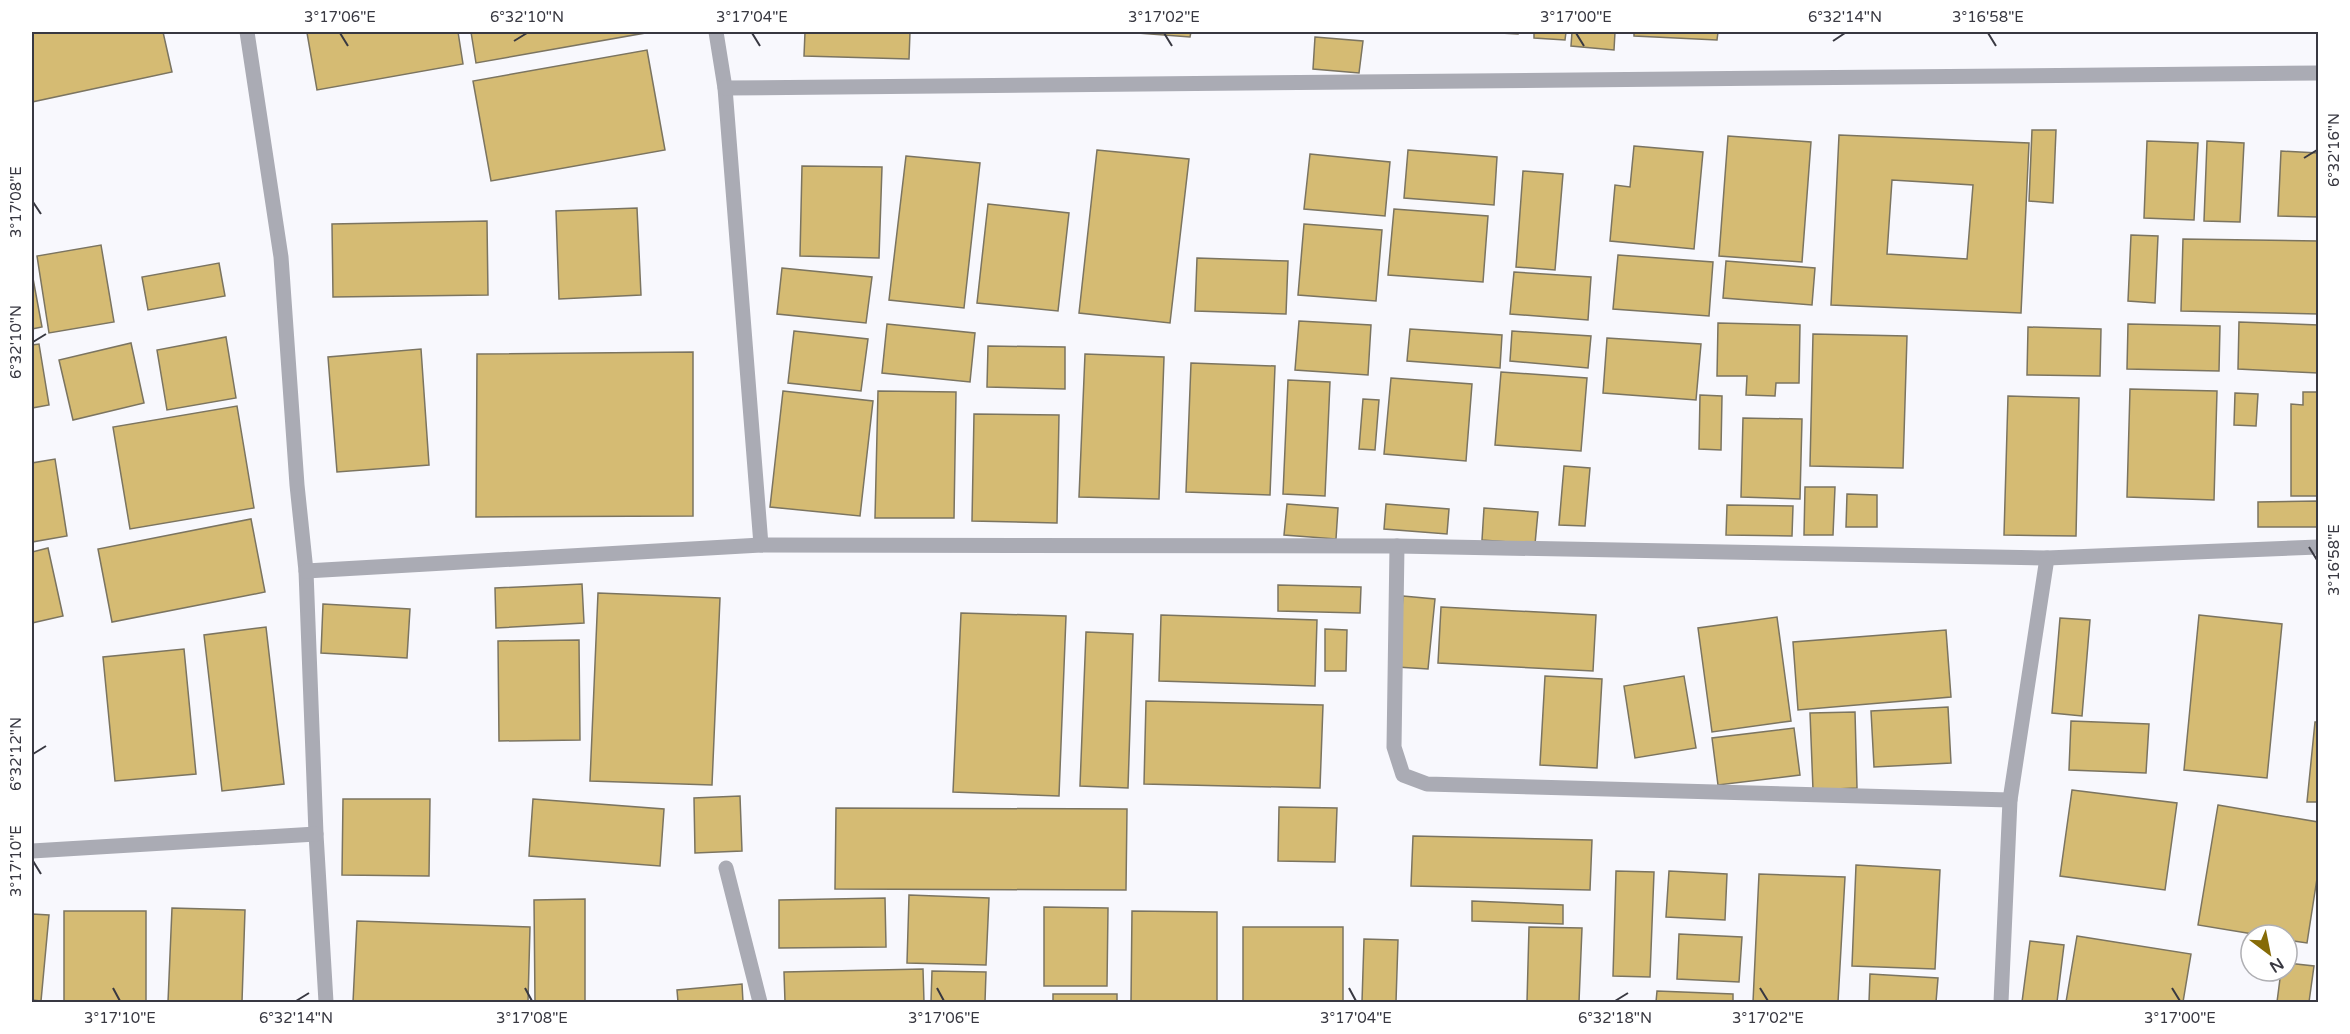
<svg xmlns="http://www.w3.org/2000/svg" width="2350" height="1034" font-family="'Varela Round',sans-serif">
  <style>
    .building { fill: #d5bb73; stroke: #7b7460; stroke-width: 1.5; fill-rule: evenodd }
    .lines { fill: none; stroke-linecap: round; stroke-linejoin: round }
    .minor { stroke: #aaabb4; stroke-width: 15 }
    .ticks { fill: none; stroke: #383841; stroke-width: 2 }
    .neatline { fill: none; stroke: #383841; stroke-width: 2 }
    .ticks-label { font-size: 15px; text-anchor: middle; fill: #383841 }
  </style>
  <rect width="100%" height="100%" fill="#f8f8fd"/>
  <g class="building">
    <polygon points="38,32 163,32 172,72 32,102 32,33"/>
    <polygon points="316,32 458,32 463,64 317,90 307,33"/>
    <polygon points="471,32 645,32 645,33 476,63"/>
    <polygon points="805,32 910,32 909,59 804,56"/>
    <polygon points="1124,32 1191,32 1190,37"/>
    <polygon points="1481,32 1518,32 1518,34"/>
    <polygon points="1534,32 1566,32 1565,40 1534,38"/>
    <polygon points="1572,32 1615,32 1614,50 1571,46"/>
    <polygon points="1634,32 1718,32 1717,40 1634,36"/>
    <polygon points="2003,32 2044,32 2044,33"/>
    <polygon points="1315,37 1363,41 1359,73 1313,69"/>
    <polygon points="647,50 665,150 491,181 473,81"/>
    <polygon points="2032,130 2056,130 2053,203 2029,201"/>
    <path d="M1839 135 2029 143 2021 313 1831 305ZM1892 180 1973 185 1967 259 1887 254Z"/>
    <polygon points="1728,136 1811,142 1802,262 1719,256"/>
    <polygon points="2147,141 2198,143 2194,220 2144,218"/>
    <polygon points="2207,141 2244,143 2240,222 2204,221"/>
    <polygon points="1634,146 1703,152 1694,249 1610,241 1615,185 1630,187"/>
    <polygon points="1097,150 1189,159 1170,323 1079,313"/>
    <polygon points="1408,150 1497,157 1494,205 1404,198"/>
    <polygon points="2281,151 2318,153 2318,217 2278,216"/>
    <polygon points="1310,154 1390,162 1385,216 1304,209"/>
    <polygon points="906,156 980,163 964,308 889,300"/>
    <polygon points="802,166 882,167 879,258 800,256"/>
    <polygon points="1523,171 1563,174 1555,270 1516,267"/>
    <polygon points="988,204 1069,213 1058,311 977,303"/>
    <polygon points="637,208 641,295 559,299 556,211"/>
    <polygon points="1394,209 1488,216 1483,282 1388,275"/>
    <polygon points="487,221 488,295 333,297 332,224"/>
    <polygon points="1304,224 1382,230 1376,301 1298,295"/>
    <polygon points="2131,235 2158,236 2155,303 2128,301"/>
    <polygon points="2183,239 2318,241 2318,314 2181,311"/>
    <polygon points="101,245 114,322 49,333 37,256"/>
    <polygon points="1618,255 1713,262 1709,316 1613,309"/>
    <polygon points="1197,258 1288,261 1286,314 1195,311"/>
    <polygon points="1726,261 1815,268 1812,305 1723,298"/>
    <polygon points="219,263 225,296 148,310 142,277"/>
    <polygon points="782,268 872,277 866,323 777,314"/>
    <polygon points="1514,272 1591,277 1588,320 1510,314"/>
    <polygon points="32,273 42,327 32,329"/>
    <polygon points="1299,321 1371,325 1368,375 1295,370"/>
    <polygon points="2239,322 2318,325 2318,373 2238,369"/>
    <polygon points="1718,323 1800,325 1799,383 1776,383 1775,396 1746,395 1747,376 1717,376"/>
    <polygon points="887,324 975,333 970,382 882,373"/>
    <polygon points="2128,324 2220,326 2219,371 2127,369"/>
    <polygon points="2028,327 2101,329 2100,376 2027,375"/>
    <polygon points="1410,329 1502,335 1500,368 1407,361"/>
    <polygon points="794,331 868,339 861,391 788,383"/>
    <polygon points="1512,331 1591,336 1588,368 1510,361"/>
    <polygon points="1813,334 1907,336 1903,468 1810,466"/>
    <polygon points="226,337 236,398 167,410 157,350"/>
    <polygon points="1607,338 1701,344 1696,400 1603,393"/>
    <polygon points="131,343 144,403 73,420 59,360"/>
    <polygon points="39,344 49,405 32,408 32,345"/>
    <polygon points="988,346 1065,347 1065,389 987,387"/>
    <polygon points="421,349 429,465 337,472 328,357"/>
    <polygon points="693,352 693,516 476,517 477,354"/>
    <polygon points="1085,354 1164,357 1159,499 1079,497"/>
    <polygon points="1191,363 1275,366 1270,495 1186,492"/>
    <polygon points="1501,372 1587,378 1581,451 1495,445"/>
    <polygon points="1391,378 1472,384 1466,461 1384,454"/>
    <polygon points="1288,380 1330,382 1325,496 1283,494"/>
    <polygon points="2130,389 2217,391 2214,500 2127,497"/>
    <polygon points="783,391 873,401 860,516 770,507"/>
    <polygon points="878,391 956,392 954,518 875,518"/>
    <polygon points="2303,392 2318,392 2318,496 2291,496 2291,404 2303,405"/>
    <polygon points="2235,393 2258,394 2256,426 2234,425"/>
    <polygon points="1700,395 1722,396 1721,450 1699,449"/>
    <polygon points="2008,396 2079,398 2076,536 2004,535"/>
    <polygon points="1363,399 1379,400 1375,450 1359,449"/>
    <polygon points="237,406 254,508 130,529 113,427"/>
    <polygon points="974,414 1059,415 1057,523 972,521"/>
    <polygon points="1743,418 1802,419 1800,499 1741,497"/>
    <polygon points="55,459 67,536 32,542 32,463"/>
    <polygon points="1564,466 1590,468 1585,526 1559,525"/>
    <polygon points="1805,487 1835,487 1833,535 1804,535"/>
    <polygon points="1847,494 1877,495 1877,527 1846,527"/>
    <polygon points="2318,501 2318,527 2258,527 2258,502"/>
    <polygon points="1287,504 1338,508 1336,539 1284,535"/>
    <polygon points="1386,504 1449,509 1447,534 1384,529"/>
    <polygon points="1727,505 1793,506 1792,536 1726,535"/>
    <polygon points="1484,508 1538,512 1535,544 1482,540"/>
    <polygon points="251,519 265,592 112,622 98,549"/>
    <polygon points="48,548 63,616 32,623 32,552"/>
    <polygon points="582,584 584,623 496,628 495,588"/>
    <polygon points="1278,585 1361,587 1360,613 1278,611"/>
    <polygon points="598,593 720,598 712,785 590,781"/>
    <polygon points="1403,596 1435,599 1428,669 1397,667"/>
    <polygon points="323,604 410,609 407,658 321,653"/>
    <polygon points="1441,607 1596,615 1593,671 1438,663"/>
    <polygon points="961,613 1066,616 1059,796 953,792"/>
    <polygon points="1161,615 1317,620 1315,686 1159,681"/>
    <polygon points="2199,615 2282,624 2267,778 2184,770"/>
    <polygon points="1777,617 1791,721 1712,732 1698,628"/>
    <polygon points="2060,618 2090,620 2082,716 2052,713"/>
    <polygon points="266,627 284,784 222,791 204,635"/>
    <polygon points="1325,629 1347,630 1346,671 1325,671"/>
    <polygon points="1946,630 1951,697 1798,710 1793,642"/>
    <polygon points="1086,632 1133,634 1128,788 1080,786"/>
    <polygon points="579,640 580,740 499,741 498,641"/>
    <polygon points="184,649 196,774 115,781 103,657"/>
    <polygon points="1545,676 1602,679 1597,768 1540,765"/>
    <polygon points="1684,676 1696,748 1635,758 1624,686"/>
    <polygon points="1146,701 1323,705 1320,788 1144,784"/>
    <polygon points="1948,707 1951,763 1874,767 1871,711"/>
    <polygon points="1855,712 1857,788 1813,790 1810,713"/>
    <polygon points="2071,721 2149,724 2146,773 2069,770"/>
    <polygon points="2315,722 2318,722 2318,802 2307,802"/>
    <polygon points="1794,728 1800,775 1718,785 1712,738"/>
    <polygon points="2072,790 2177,803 2165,890 2060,876"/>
    <polygon points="740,796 742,851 695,853 694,798"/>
    <polygon points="343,799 430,799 429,876 342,875"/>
    <polygon points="533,799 664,809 660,866 529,856"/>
    <polygon points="2218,805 2318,822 2318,872 2307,943 2287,940 2287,935 2259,935 2198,925"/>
    <polygon points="1279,807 1337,808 1335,862 1278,861"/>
    <polygon points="836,808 1127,809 1126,890 835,889"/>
    <polygon points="1413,836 1592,840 1590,890 1411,886"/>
    <polygon points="1856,865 1940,870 1935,969 1852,966"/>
    <polygon points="1616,871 1654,872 1650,977 1613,976"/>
    <polygon points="1669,871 1727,874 1725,920 1666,917"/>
    <polygon points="1759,874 1845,877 1838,1002 1753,1002"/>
    <polygon points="909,895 989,898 986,965 907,963"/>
    <polygon points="885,898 886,947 779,948 779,900"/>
    <polygon points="585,899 585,1002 535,1002 534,900"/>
    <polygon points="1472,901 1563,905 1563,924 1472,921"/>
    <polygon points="1044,907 1108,908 1107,986 1044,986"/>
    <polygon points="172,908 245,910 242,1002 168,1002"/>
    <rect x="64" y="911" width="82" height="91"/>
    <polygon points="1132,911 1217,912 1217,1002 1131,1002"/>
    <polygon points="32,914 49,915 41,1001 32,1000"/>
    <polygon points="357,921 530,927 528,1002 353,1002"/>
    <rect x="1243" y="927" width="100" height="75"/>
    <polygon points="1529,927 1582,928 1579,1002 1527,1002"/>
    <polygon points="1679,934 1742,937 1739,982 1677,979"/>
    <polygon points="2077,936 2191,954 2183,1002 2066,1002"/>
    <polygon points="1364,939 1398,940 1396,1002 1362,1002"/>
    <polygon points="2030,941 2064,945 2057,1002 2022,1002"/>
    <polygon points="2287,963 2314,966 2309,1002 2277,1002 2281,971 2287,971"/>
    <polygon points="923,969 924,1002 785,1002 784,972"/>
    <polygon points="932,971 986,972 985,1002 931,1002"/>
    <polygon points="1870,974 1938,978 1936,1002 1869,1002"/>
    <polygon points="742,984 743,1002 678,1002 677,990"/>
    <polygon points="1657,991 1733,994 1733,1002 1656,1002"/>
    <rect x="1053" y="994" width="64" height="8"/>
  </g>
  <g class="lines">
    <g class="minor">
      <polyline points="247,32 281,257 297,485 306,571 316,834 326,1002"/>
      <polyline points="716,32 725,88 761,545"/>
      <polyline points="725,88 2318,73"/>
      <polyline points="1397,546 1394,747 1403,775 1427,784 2010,800"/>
      <polyline points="306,571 761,545 1397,546 2047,558 2318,547"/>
      <polyline points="32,851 316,834"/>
      <polyline points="726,868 760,1002"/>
      <polyline points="2001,1002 2010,800 2047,558"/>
    </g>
  </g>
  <path class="ticks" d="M340 33 348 46M752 33 760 46M1164 33 1172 46M1576 33 1584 46M1988 33 1996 46M514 41 527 33M1833 41 1845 33M2304 158 2317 150M33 202 41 214M33 342 46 334M2309 547 2317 560M33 754 46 746M33 861 41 874M113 988 120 1001M525 988 532 1001M937 988 944 1001M1349 988 1356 1001M1760 988 1768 1001M2172 988 2180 1001M296 1001 309 993M1615 1001 1628 993"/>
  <rect width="2350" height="1034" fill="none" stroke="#ffffff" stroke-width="66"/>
  <g transform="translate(2269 953) rotate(148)"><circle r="28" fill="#ffffff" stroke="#afafb3" stroke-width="1.5"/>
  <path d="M0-4.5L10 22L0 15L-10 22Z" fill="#866b07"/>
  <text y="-9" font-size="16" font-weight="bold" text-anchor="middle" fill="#383841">N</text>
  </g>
  <rect x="33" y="33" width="2284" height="968" class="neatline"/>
  <g class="ticks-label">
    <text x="340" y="22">3°17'06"E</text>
    <text x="527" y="22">6°32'10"N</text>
    <text x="752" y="22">3°17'04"E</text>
    <text x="1164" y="22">3°17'02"E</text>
    <text x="1576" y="22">3°17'00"E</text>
    <text x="1845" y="22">6°32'14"N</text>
    <text x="1988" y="22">3°16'58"E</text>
    <text transform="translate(2334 150) rotate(-90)" y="5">6°32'16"N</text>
    <text transform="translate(16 202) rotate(-90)" y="5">3°17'08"E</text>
    <text transform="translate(16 342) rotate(-90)" y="5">6°32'10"N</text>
    <text transform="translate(2334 560) rotate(-90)" y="5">3°16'58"E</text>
    <text transform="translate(16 754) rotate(-90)" y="5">6°32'12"N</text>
    <text transform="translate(16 861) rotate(-90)" y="5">3°17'10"E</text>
    <text x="120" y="1023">3°17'10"E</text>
    <text x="296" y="1023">6°32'14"N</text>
    <text x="532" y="1023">3°17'08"E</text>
    <text x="944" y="1023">3°17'06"E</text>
    <text x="1356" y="1023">3°17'04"E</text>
    <text x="1615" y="1023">6°32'18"N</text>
    <text x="1768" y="1023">3°17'02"E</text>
    <text x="2180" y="1023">3°17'00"E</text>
  </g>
</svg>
